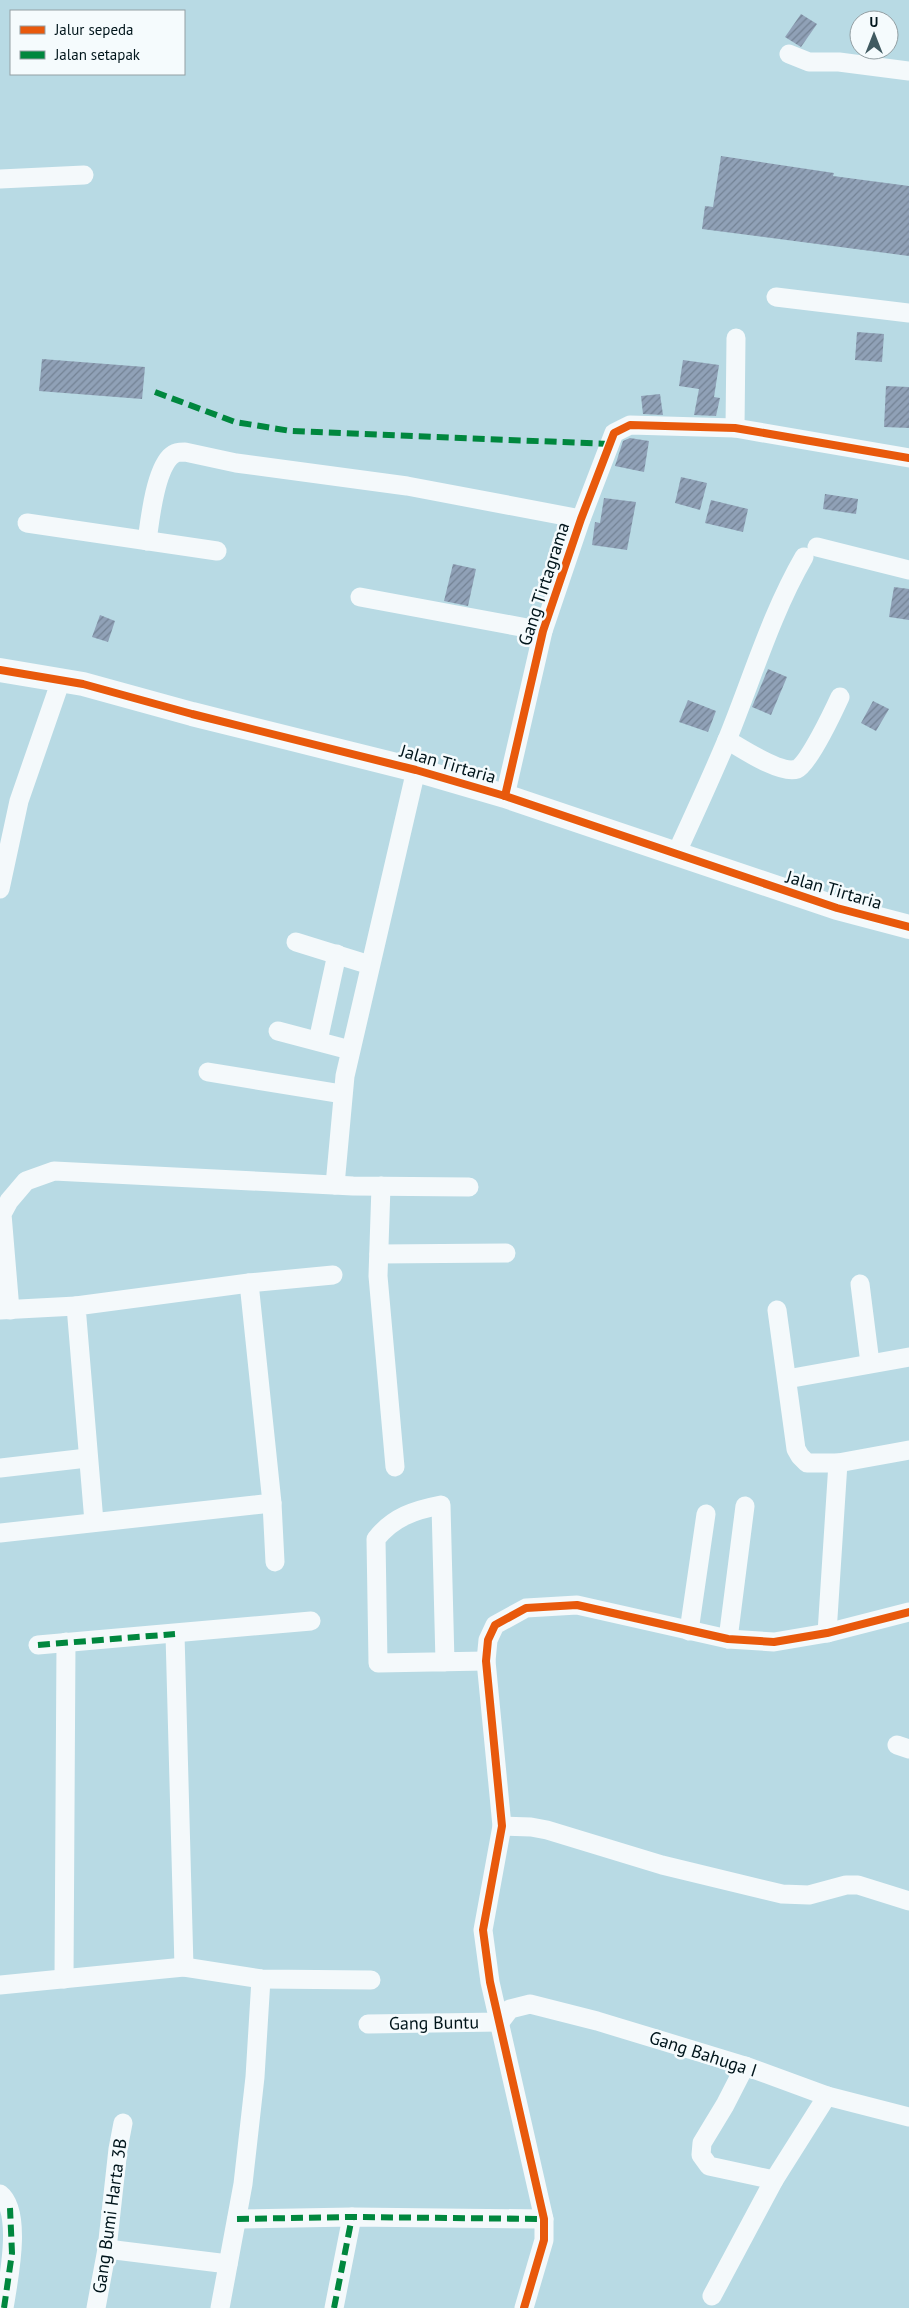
<svg xmlns="http://www.w3.org/2000/svg" width="909" height="2308" font-family="'PT Sans',sans-serif">
  <style>
    .building { fill: url(#building-hatch) }
    .lines { fill: none; stroke-linecap: round; stroke-linejoin: round }
    .minor { stroke: #f4f9fb; stroke-width: 19 }
    .tertiary { stroke: #f4f9fb; stroke-width: 24 }
    .quiet { stroke: #00873e; stroke-width: 6; stroke-dasharray: 12 6; stroke-linecap: butt }
    .cycleway-casing { stroke: #f5fbfd; stroke-width: 11 }
    .cycleway { stroke: #e8590c; stroke-width: 8 }
    .labels { text-anchor: middle; stroke-width: 5; stroke-linejoin: round; paint-order: stroke }
    .street-label { font-size: 18px; fill: #00151b; stroke: #f5fbfd }
  </style>
  <defs>
    <pattern id="building-hatch" width="6" height="6" patternUnits="userSpaceOnUse" patternTransform="scale(1.25)"><rect width="6" height="6" fill="#90a1b7"/><path d="M-1 1l2-2M0 6l6-6M5 7l2-2" fill="none" stroke="#738294"/></pattern>
  </defs>
  <rect width="100%" height="100%" fill="#b8dae4"/>
  <g class="building">
    <polygon points="801,14 817,24 801,47 785,37"/>
    <polygon points="721,156 834,173 833,176 909,186 909,256 702,229 705,206 713,207"/>
    <polygon points="857,332 884,334 882,362 855,360"/>
    <polygon points="42,359 145,367 142,399 39,391"/>
    <polygon points="683,360 719,365 714,397 720,398 716,416 694,415 699,389 679,386"/>
    <polygon points="886,386 909,387 909,428 884,427"/>
    <polygon points="660,394 663,415 643,414 641,396"/>
    <polygon points="630,438 649,441 644,472 615,466 623,441"/>
    <polygon points="681,477 707,483 700,510 675,503"/>
    <polygon points="825,494 858,499 856,514 823,509"/>
    <polygon points="604,498 636,502 627,550 592,545 595,522 600,523"/>
    <polygon points="711,500 748,509 743,532 705,523"/>
    <polygon points="453,564 476,569 468,606 444,601"/>
    <polygon points="894,587 909,589 909,620 889,617"/>
    <polygon points="100,615 115,621 108,642 92,637"/>
    <polygon points="768,669 787,677 771,715 752,707"/>
    <polygon points="688,700 716,711 708,732 679,722"/>
    <polygon points="873,701 889,709 876,731 861,723"/>
  </g>
  <g class="lines">
    <g class="minor">
      <polyline points="789,54 809,62 839,62 909,71"/>
      <polyline points="0,179 84,175"/>
      <polyline points="776,297 909,313"/>
      <polyline points="735,428 736,338"/>
      <polyline points="27,523 217,551"/>
      <path d="M147 541C150 519 155 473 170 457 175 452 179 452 185 452L236 463 407 486 581 519"/>
      <polyline points="817,547 909,570"/>
      <polyline points="360,597 543,631"/>
      <path d="M727 740C741 748 781 775 797 769 808 765 834 710 840 697"/>
      <polyline points="505,796 543,631 581,519 614,433 630,425 735,428 909,458"/>
      <path d="M677 852C694 815 711 778 727 740 752 679 771 614 804 557"/>
      <polyline points="0,889 19,801 61,680"/>
      <polyline points="296,942 370,965"/>
      <polyline points="278,1031 350,1050"/>
      <polyline points="318,1041 337,954"/>
      <polyline points="208,1072 342,1094"/>
      <polyline points="335,1185 345,1076 416,770"/>
      <polyline points="381,1186 378,1276 395,1467"/>
      <polyline points="379,1254 506,1253"/>
      <polyline points="860,1284 870,1363"/>
      <polyline points="0,1310 76,1306"/>
      <polyline points="10,1310 2,1214 9,1201 26,1181 54,1171 353,1186 469,1187"/>
      <polyline points="777,1310 796,1449 800,1456 807,1463 838,1463 909,1450"/>
      <polyline points="787,1379 909,1357"/>
      <polyline points="0,1468 87,1458"/>
      <polyline points="272,1503 275,1562"/>
      <polyline points="94,1522 76,1306 249,1283 333,1275"/>
      <polyline points="0,1533 272,1503 249,1283"/>
      <polyline points="689,1631 706,1514"/>
      <polyline points="827,1633 838,1463"/>
      <polyline points="175,1634 184,1967"/>
      <polyline points="728,1639 745,1506"/>
      <polyline points="38,1645 311,1621"/>
      <path d="M445 1662 441 1505C415 1510 393 1517 376 1539L378 1663 486 1661"/>
      <polyline points="897,1745 909,1749"/>
      <polyline points="502,1826 531,1827 547,1830 662,1865 782,1894 809,1895 846,1885 858,1885 909,1901"/>
      <polyline points="64,1979 66,1642"/>
      <polyline points="0,1985 184,1967 261,1979 371,1980"/>
      <polyline points="368,2024 500,2022 510,2009 530,2004 597,2021 745,2066 827,2096 909,2117"/>
      <polyline points="745,2066 725,2105 702,2143 701,2155 709,2166 774,2180"/>
      <path d="M0 2194C23 2212 8 2282 4 2308"/>
      <polyline points="237,2219 352,2217 544,2219"/>
      <polyline points="107,2249 228,2264"/>
      <polyline points="712,2296 774,2180 827,2096"/>
      <polyline points="96,2308 107,2249 118,2149 123,2123"/>
      <polyline points="220,2308 243,2184 255,2077 261,1979"/>
      <polyline points="334,2308 352,2217"/>
      <polyline points="524,2308 544,2240 544,2219 490,1982 483,1930 502,1826 486,1661 488,1640 495,1625 526,1608 577,1605 728,1639 774,1642 827,1633 909,1612"/>
    </g>
    <polyline class="tertiary" points="0,670 83,684 192,714 416,770 505,796 837,908 909,927"/>
    <g class="quiet">
      <polyline points="155,392 235,422 291,431 609,444"/>
      <polyline points="38,1645 175,1634"/>
      <polyline points="237,2219 352,2217 544,2219"/>
      <polyline points="4,2308 12,2253 10,2208"/>
      <polyline points="334,2308 352,2217"/>
    </g>
    <defs>
      <g id="cycleway">
        <polyline points="0,670 83,684 192,714 416,770 505,796 837,908 909,927"/>
        <polyline points="505,796 543,631 581,519 614,433 630,425 735,428 909,458"/>
        <polyline points="524,2308 544,2240 544,2219 490,1982 483,1930 502,1826 486,1661 488,1640 495,1625 526,1608 577,1605 728,1639 774,1642 827,1633 909,1612"/>
      </g>
    </defs>
    <use href="#cycleway" class="cycleway-casing"/>
    <use href="#cycleway" class="cycleway"/>
  </g>
  <g class="labels">
    <g class="street-label">
      <text transform="translate(544 584) rotate(-72)" y="6">Gang Tirtagrama</text>
      <text transform="translate(448 764) rotate(16)" y="6">Jalan Tirtaria</text>
      <text transform="translate(834 890) rotate(16)" y="6">Jalan Tirtaria</text>
      <text transform="translate(434 2023) rotate(-1)" y="6">Gang Buntu</text>
      <text transform="translate(703 2054) rotate(18)" y="6">Gang Bahuga I</text>
      <text transform="translate(110 2216) rotate(-82)" y="6">Gang Bumi Harta 3B</text>
    </g>
  </g>
  <rect x="10" y="10" width="175" height="65" fill="#f5fbfd" stroke="#939fa3"/>
  <rect x="20" y="26" width="25" height="8" fill="#e8590c" stroke="#939fa3"/>
  <text x="55" y="35" font-size="15" fill="#00151b">Jalur sepeda</text>
  <rect x="20" y="51" width="25" height="8" fill="#00873e" stroke="#939fa3"/>
  <text x="55" y="60" font-size="15" fill="#00151b">Jalan setapak</text>
  <g transform="translate(874 35)"><circle r="24" fill="#f5fbfd" stroke="#939fa3"/>
  <path d="M0-4L9 19L0 12L-9 19Z" fill="#405a61"/>
  <text y="-8" font-size="14" font-weight="bold" text-anchor="middle" fill="#00151b">U</text>
  </g>
</svg>
